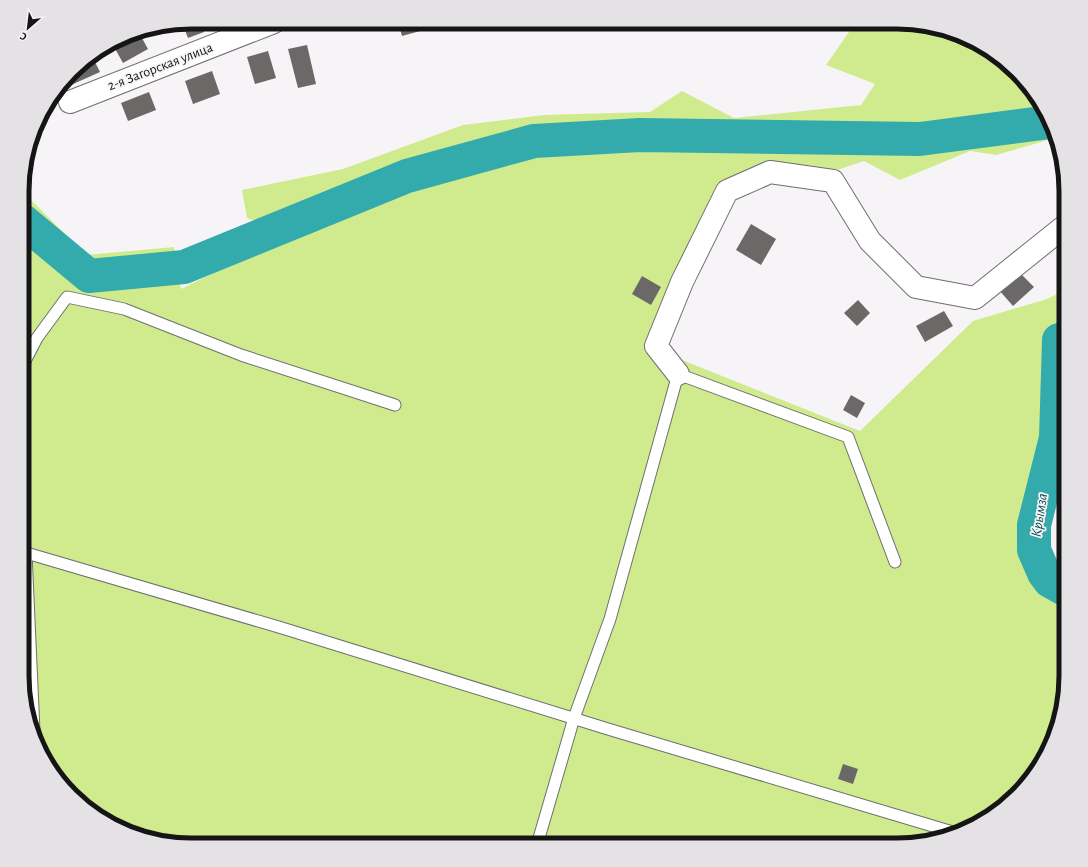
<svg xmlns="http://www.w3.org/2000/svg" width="1088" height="867" font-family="'Alegreya Sans',sans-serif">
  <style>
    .green { fill: #d0eb8d }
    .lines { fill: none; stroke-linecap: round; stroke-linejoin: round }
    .river { stroke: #33abad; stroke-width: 34 }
    .building { fill: #6b6967 }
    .service-casing { stroke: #706e70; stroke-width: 13 }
    .minor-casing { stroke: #706e70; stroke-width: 24 }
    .service { stroke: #fff; stroke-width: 11 }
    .minor { stroke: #fff; stroke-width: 22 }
    .labels { text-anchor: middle; stroke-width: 3.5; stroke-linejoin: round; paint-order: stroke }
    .street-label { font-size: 14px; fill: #161516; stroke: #f7f4f7 }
    .water-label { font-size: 15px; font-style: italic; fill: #074e4f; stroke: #f7f4f7 }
    .rim { fill: none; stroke: #161516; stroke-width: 5 }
  </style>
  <rect width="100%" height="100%" fill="#f7f4f7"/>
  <polygon class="green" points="856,22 908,22 962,35 1009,64 1053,126 1055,138 996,155 970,151 900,180 864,161 813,178 743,178 652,348 860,431 973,321 1047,299 1066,290 1066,337 1059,340 1066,361 1066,448 1038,488 1056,569 1066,574 1066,687 1053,741 1024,788 962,832 897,845 180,845 126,832 79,803 39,751 22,687 23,192 86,255 174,247 181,289 289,236 247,218 242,190 343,169 463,125 544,115 650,112 682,91 734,118 861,105 875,84 826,65"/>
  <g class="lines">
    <g class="river">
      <polyline points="23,221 89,276 184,267 407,176 534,141 640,135 920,139 1050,122"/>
      <polyline points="1066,590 1050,581 1044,573 1034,550 1034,525 1056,438 1059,340 1066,338"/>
    </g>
  </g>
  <g class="building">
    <polygon points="191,22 200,22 204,32 188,38 182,23"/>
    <polygon points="398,22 429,22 431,28 402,36"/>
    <polygon points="138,31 148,49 123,63 113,45"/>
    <polygon points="307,45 316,84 298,88 288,49"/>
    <polygon points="268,51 276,78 255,84 247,57"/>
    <polygon points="92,56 100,72 71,85 68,78 80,64"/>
    <polygon points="212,71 220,94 193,104 185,81"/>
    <polygon points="149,92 156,110 128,121 121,103"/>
    <polygon points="751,224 776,239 761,265 736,250"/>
    <polygon points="1066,239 1066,254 1059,243"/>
    <polygon points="1019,272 1034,287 1013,306 999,290"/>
    <polygon points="642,276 661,287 651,305 632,294"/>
    <polygon points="858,300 870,313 857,326 844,313"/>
    <polygon points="944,311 953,326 925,342 916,326"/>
    <polygon points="851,395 865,403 857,418 843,410"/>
    <polygon points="843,764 858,769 853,784 838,779"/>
  </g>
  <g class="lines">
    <defs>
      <g id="service">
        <polyline points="23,365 37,338 67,297 124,309 241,355 395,405"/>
        <polyline points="23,543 26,553 34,731"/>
        <polyline points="23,552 282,628 608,729 956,833"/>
        <polyline points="537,845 574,718 610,619 678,374 848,437 895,562"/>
      </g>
      <g id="minor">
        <polyline points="70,102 274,22"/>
        <polyline points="678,374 656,346 682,282 727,191 770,172 833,181 870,241 916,287 975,298 1066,225"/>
      </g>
    </defs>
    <use href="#service" class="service-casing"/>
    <use href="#minor" class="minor-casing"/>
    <use href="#service" class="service"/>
    <use href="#minor" class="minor"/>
  </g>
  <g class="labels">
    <g class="street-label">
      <text transform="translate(160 66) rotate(-21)" y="5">2-я Загорская улица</text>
    </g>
    <g class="water-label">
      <text transform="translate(1039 515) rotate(-81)" y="5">Крымза</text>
    </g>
  </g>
  <path d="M0 0H1088V867H0ZM191 29H897A162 162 0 0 1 1059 191V676A162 162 0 0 1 897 838H191A162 162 0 0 1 29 676V191A162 162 0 0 1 191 29Z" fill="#e5e2e5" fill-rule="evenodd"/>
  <path class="rim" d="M191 29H897A162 162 0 0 1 1059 191V676A162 162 0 0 1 897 838H191A162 162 0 0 1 29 676V191A162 162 0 0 1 191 29Z"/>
  <g transform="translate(28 28) rotate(208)" stroke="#f7f4f7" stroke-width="3" paint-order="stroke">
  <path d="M0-3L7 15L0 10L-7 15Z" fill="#161516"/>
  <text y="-6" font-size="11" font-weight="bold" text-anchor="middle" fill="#161516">С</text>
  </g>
</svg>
